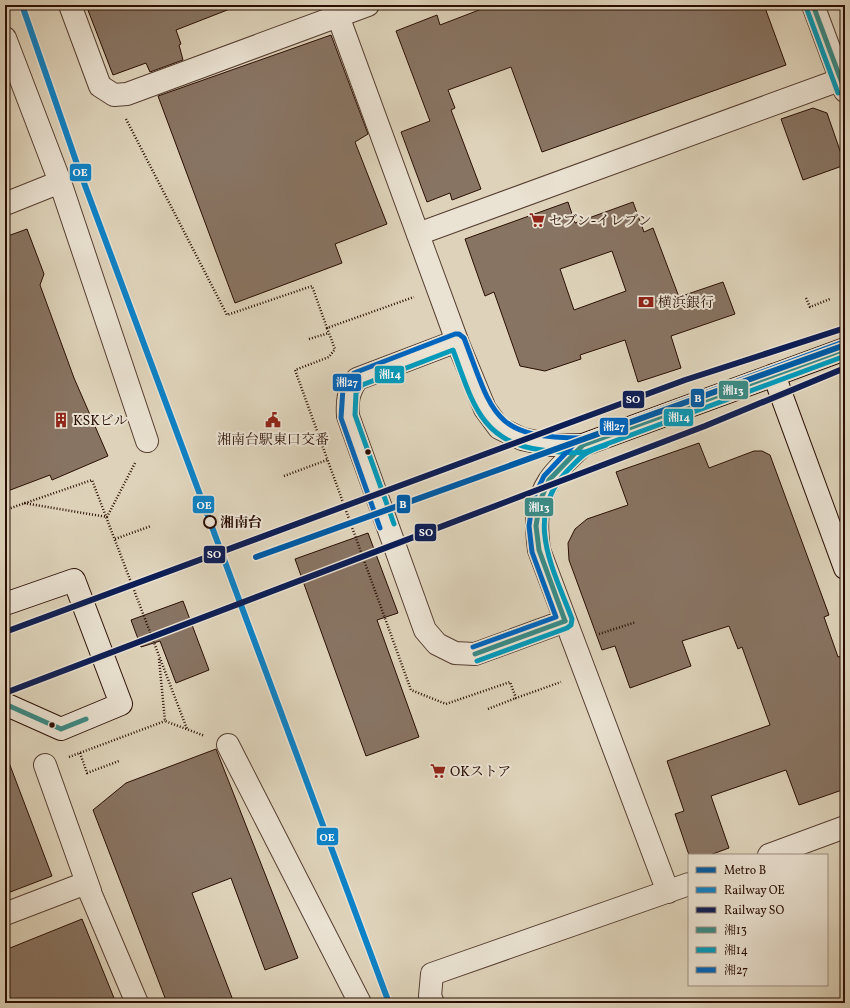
<svg xmlns="http://www.w3.org/2000/svg" width="850" height="1008" font-family="Vollkorn,'Noto Serif JP',serif">
  <style>
    .building { fill: #887463; stroke: #2a0e04; fill-rule: evenodd }
    .lines { fill: none; stroke-linecap: round; stroke-linejoin: round }
    .street-casing { stroke: #573f32; stroke-width: 24 }
    .secondary-casing { stroke: #2a0e04; stroke-width: 24 }
    .path { stroke: #2a0e04; stroke-width: 2.5; stroke-dasharray: 1 2; stroke-linecap: butt }
    .street { stroke: #eae2d2; stroke-width: 22 }
    .secondary { stroke: #eae2d2; stroke-width: 22 }
    .bus-1-casing { stroke: #eae2d2; stroke-width: 8 }
    .bus-2-casing { stroke: #eae2d2; stroke-width: 8 }
    .bus-3-casing { stroke: #eae2d2; stroke-width: 8 }
    .bus-1 { stroke: #3a8a85; stroke-width: 5 }
    .bus-2 { stroke: #049aba; stroke-width: 5 }
    .bus-3 { stroke: #0065bd; stroke-width: 5 }
    .rail-1-casing { stroke: #eae2d2; stroke-width: 9 }
    .rail-2-casing { stroke: #eae2d2; stroke-width: 9 }
    .rail-1 { stroke: #0d82c7; stroke-width: 6 }
    .rail-2 { stroke: #0c1e56; stroke-width: 6 }
    .metro-1-casing { stroke: #eae2d2; stroke-width: 9 }
    .metro-1 { stroke: #005ba5; stroke-width: 6 }
    .bus-dot { fill: #2a0e04; stroke: #eae2d2; stroke-width: 1.5 }
    .stop-dot { fill: #eae2d2; stroke: #2a0e04; stroke-width: 2 }
    .labels { text-anchor: middle; stroke-width: 4; stroke-linejoin: round; paint-order: stroke }
    .poi-label { font-size: 14px; fill: #2a0e04; stroke: #eae2d2; text-anchor: start }
    .stop-label { font-size: 14px; font-weight: bold; fill: #2a0e04; stroke: #eae2d2; text-anchor: start }
    .line-badge { stroke: #eae2d2; stroke-width: 1.5 }
    .badge-label { font-size: 11px; text-anchor: middle; font-weight: bold; fill: #fff }
  </style>
  <rect width="100%" height="100%" fill="#ded3ba"/>
  <filter id="stains"><feTurbulence type="fractalNoise" baseFrequency=".005" numOctaves="4"/><feColorMatrix values="0 0 0 0 .2 0 0 0 0 .09 0 0 0 0 .02 0 0 0 .5 -.17"/></filter>
  <radialGradient id="worn" r=".72"><stop offset=".6" stop-color="#630" stop-opacity="0"/><stop offset="1" stop-color="#630" stop-opacity=".3"/></radialGradient>
  <g class="building">
    <polygon points="86,5 235,5 235,7 176,30 181,44 179,45 183,60 150,72 146,63 113,75"/>
    <polygon points="492,5 764,5 786,65 542,152 511,67 448,90 455,108 451,110 481,189 452,200 450,193 427,202 401,132 430,121 396,31 437,15 440,25"/>
    <polygon points="331,35 368,134 355,142 387,224 335,244 342,263 235,303 158,96"/>
    <polygon points="813,108 827,113 845,165 803,180 781,119"/>
    <path d="M568 202 575 223 633 202 644 232 653 228 679 297 723 282 735 314 671 336 681 368 638 382 625 340 580 355 581 359 545 371 520 366 494 292 485 296 465 239ZM612 251 626 291 574 310 560 269Z"/>
    <polygon points="27,229 44,274 40,285 74,378 108,456 52,480 50,475 5,492 5,237"/>
    <polygon points="699,443 709,468 754,451 762,451 770,455 829,615 824,617 838,657 845,655 845,789 799,805 786,770 711,796 729,848 710,855 689,855 675,814 684,811 667,761 770,725 742,647 738,649 729,626 682,641 691,666 630,688 615,646 602,650 569,560 568,543 575,529 587,519 628,505 616,472"/>
    <polygon points="368,533 398,613 377,620 419,737 366,756 295,559"/>
    <polygon points="183,601 209,670 176,683 160,641 141,647 131,620"/>
    <polygon points="216,749 298,958 265,970 231,878 192,893 234,1003 167,1003 93,810 126,783"/>
    <polygon points="8,760 52,876 5,894 5,761"/>
    <polygon points="82,919 116,1003 5,1003 5,950"/>
  </g>
  <g class="lines">
    <defs>
      <g id="street">
        <polyline points="70,5 100,86 114,95 127,94 368,5"/>
        <polyline points="813,5 845,91"/>
        <polyline points="338,16 457,341 485,409 499,428 522,439 550,445 583,445"/>
        <polyline points="5,38 60,182 147,441"/>
        <polyline points="5,204 60,182"/>
        <polyline points="418,234 845,78"/>
        <path d="M457 341 357 379C348 393 347 400 348 416L425 630 437 644 455 653 475 654 565 621"/>
        <path d="M583 445C573 455 556 469 549 481 535 502 536 527 539 550L668 892"/>
        <polyline points="228,745 360,1003"/>
        <polyline points="45,765 90,891"/>
        <polyline points="769,855 845,827"/>
        <polyline points="5,914 86,883 137,1003"/>
        <polyline points="433,1003 430,996 432,974 689,884"/>
      </g>
      <g id="secondary">
        <polyline points="774,375 845,568"/>
        <polyline points="583,445 845,349"/>
        <polyline points="5,604 74,580 121,704 61,729 5,704"/>
      </g>
    </defs>
    <use href="#street" class="street-casing"/>
    <use href="#secondary" class="secondary-casing"/>
    <g class="path">
      <polyline points="126,119 227,315 312,286 327,328 414,297"/>
      <polyline points="806,298 810,307 830,299"/>
      <polyline points="327,328 335,349 329,357 295,370 411,690 446,704 510,682 516,698 561,682"/>
      <polyline points="309,339 329,333"/>
      <polyline points="284,476 327,460"/>
      <polyline points="24,503 107,517 135,463"/>
      <polyline points="5,510 92,480 187,729"/>
      <polyline points="115,539 151,526"/>
      <polyline points="599,634 636,622"/>
      <polyline points="159,659 165,721 205,736"/>
      <polyline points="488,709 516,698"/>
      <polyline points="80,753 87,773 119,761"/>
      <polyline points="69,757 165,721"/>
    </g>
    <use href="#street" class="street"/>
    <use href="#secondary" class="secondary"/>
    <defs>
      <g id="bus-1">
        <polyline points="813,5 845,91"/>
        <polyline points="565,621 539,550 536,526 540,501 549,480 583,445 845,349"/>
        <polyline points="475,654 565,621"/>
        <polyline points="5,704 61,729 86,719"/>
      </g>
      <g id="bus-2">
        <polyline points="806,7 838,93"/>
        <path d="M394 524 355 415 356 393 362 385 453 350C472 400 480 443 542 450 556 452 572 454 585 452L845 356"/>
        <path d="M477 661 567 628 571 625 572 619C553 568 523 517 567 471 583 455 584 452 606 445"/>
      </g>
      <g id="bus-3">
        <path d="M380 528 341 418 343 388 354 373 455 334H459L464 338C493 414 492 438 582 438L843 342"/>
        <polyline points="473,647 556,617 532,552 529,526 533,499 544,476 578,440 602,431"/>
      </g>
    </defs>
    <use href="#bus-1" class="bus-1-casing"/>
    <use href="#bus-2" class="bus-2-casing"/>
    <use href="#bus-3" class="bus-3-casing"/>
    <use href="#bus-1" class="bus-1"/>
    <use href="#bus-2" class="bus-2"/>
    <use href="#bus-3" class="bus-3"/>
    <defs>
      <polyline id="rail-1" points="22,5 77,164 389,1003"/>
      <g id="rail-2">
        <polyline points="5,632 685,380 845,328"/>
        <polyline points="5,693 705,426 845,368"/>
      </g>
    </defs>
    <use href="#rail-1" class="rail-1-casing"/>
    <use href="#rail-2" class="rail-2-casing"/>
    <use href="#rail-1" class="rail-1"/>
    <use href="#rail-2" class="rail-2"/>
    <defs>
      <polyline id="metro-1" points="256,557 845,345"/>
    </defs>
    <use href="#metro-1" class="metro-1-casing"/>
    <use href="#metro-1" class="metro-1"/>
  </g>
  <defs>
    <symbol id="supermarket-bare" viewBox="-9 -9 18 18"><path d="M-6-5.5h2.5l.6 2H6L4.5 2H-2.5L-4.4-4H-6ZM-1.5 3.2a1.3 1.3 0 1 0 .1 0ZM3 3.2a1.3 1.3 0 1 0 .1 0Z" fill="#8f2418" stroke="#eae2d2" stroke-width="2.5" paint-order="stroke"/></symbol>
    <symbol id="bank-bare" viewBox="-9 -9 18 18"><path d="M-6-4H6V4H-6ZM0-2.3a2.3 2.3 0 1 0 0 4.6a2.3 2.3 0 1 0 0-4.6Z" fill="#8f2418" stroke="#eae2d2" stroke-width="2.5" paint-order="stroke"/></symbol>
    <symbol id="building-bare" viewBox="-9 -9 18 18"><path d="M-4-6H4V6H1V3H-1V6H-4ZM-2.5-4.3h1.7v1.8h-1.7ZM.8-4.3h1.7v1.8H.8ZM-2.5-1h1.7V.8h-1.7ZM.8-1h1.7V.8H.8Z" fill="#8f2418" stroke="#eae2d2" stroke-width="2.5" paint-order="stroke"/></symbol>
    <symbol id="civic-bare" viewBox="-9 -9 18 18"><path d="M-.6-6.5H3V-4.5H.6V-3L4-1V1h2V6H-6V1h2V-1L-.6-3ZM-1.2 2.5V6h2.4V2.5Z" fill="#8f2418" stroke="#eae2d2" stroke-width="2.5" paint-order="stroke"/></symbol>
  </defs>
  <g fill-rule="evenodd">
    <use href="#supermarket-bare" x="526" y="209" width="22" height="22"/>
    <use href="#bank-bare" x="635" y="291" width="22" height="22"/>
    <use href="#building-bare" x="50" y="409" width="22" height="22"/>
    <use href="#civic-bare" x="262" y="409" width="22" height="22"/>
    <use href="#supermarket-bare" x="427" y="760" width="22" height="22"/>
  </g>
  <g class="bus-dot">
    <circle cx="368" cy="452" r="3.5"/>
    <circle cx="52" cy="725" r="3.5"/>
  </g>
  <circle class="stop-dot" cx="210" cy="522" r="6"/>
  <g class="labels">
    <g class="poi-label">
      <text x="549" y="225">セブン-イレブン</text>
      <text x="658" y="307">横浜銀行</text>
      <text x="73" y="425">KSKビル</text>
      <text x="273" y="444" text-anchor="middle">湘南台駅東口交番</text>
      <text x="450" y="776">OKストア</text>
    </g>
    <g class="stop-label">
      <text x="220" y="527">湘南台</text>
    </g>
  </g>
  <g class="line-badge">
    <rect x="69" y="163" width="23" height="19" rx="4" fill="#0d82c7"/>
    <rect x="374" y="365" width="31" height="19" rx="4" fill="#049aba"/>
    <rect x="332" y="373" width="30" height="19" rx="4" fill="#0065bd"/>
    <rect x="718" y="380" width="31" height="20" rx="4" fill="#3a8a85"/>
    <rect x="690" y="388" width="15" height="20" rx="4" fill="#005ba5"/>
    <rect x="622" y="390" width="23" height="19" rx="4" fill="#0c1e56"/>
    <rect x="663" y="408" width="31" height="19" rx="4" fill="#049aba"/>
    <rect x="599" y="417" width="30" height="19" rx="4" fill="#0065bd"/>
    <rect x="396" y="494" width="15" height="20" rx="4" fill="#005ba5"/>
    <rect x="192" y="495" width="23" height="19" rx="4" fill="#0d82c7"/>
    <rect x="524" y="497" width="30" height="20" rx="4" fill="#3a8a85"/>
    <rect x="414" y="523" width="23" height="19" rx="4" fill="#0c1e56"/>
    <rect x="203" y="545" width="23" height="19" rx="4" fill="#0c1e56"/>
    <rect x="316" y="827" width="23" height="19" rx="4" fill="#0d82c7"/>
  </g>
  <g class="badge-label">
    <text x="80" y="176">OE</text>
    <text x="390" y="378">湘14</text>
    <text x="347" y="386">湘27</text>
    <text x="733" y="394">湘13</text>
    <text x="698" y="402">B</text>
    <text x="633" y="403">SO</text>
    <text x="679" y="421">湘14</text>
    <text x="614" y="430">湘27</text>
    <text x="403" y="508">B</text>
    <text x="204" y="509">OE</text>
    <text x="539" y="511">湘13</text>
    <text x="426" y="536">SO</text>
    <text x="214" y="558">SO</text>
    <text x="327" y="841">OE</text>
  </g>
  <rect width="850" height="1008" fill="none" stroke="#ded3ba" stroke-width="20"/>
  <rect x="6" y="6" width="838" height="996" fill="none" stroke="#2a0e04" stroke-width="2"/>
  <rect x="10" y="10" width="830" height="988" fill="none" stroke="#2a0e04"/>
  <rect x="688" y="854" width="140" height="132" fill="#eae2d2" stroke="#9d8d80"/>
  <rect x="696" y="867" width="20" height="6" fill="#005ba5" stroke="#9d8d80"/>
  <text x="724" y="874" font-size="12" fill="#2a0e04">Metro B</text>
  <rect x="696" y="887" width="20" height="6" fill="#0d82c7" stroke="#9d8d80"/>
  <text x="724" y="894" font-size="12" fill="#2a0e04">Railway OE</text>
  <rect x="696" y="907" width="20" height="6" fill="#0c1e56" stroke="#9d8d80"/>
  <text x="724" y="914" font-size="12" fill="#2a0e04">Railway SO</text>
  <rect x="696" y="927" width="20" height="6" fill="#3a8a85" stroke="#9d8d80"/>
  <text x="724" y="934" font-size="12" fill="#2a0e04">湘13</text>
  <rect x="696" y="947" width="20" height="6" fill="#049aba" stroke="#9d8d80"/>
  <text x="724" y="954" font-size="12" fill="#2a0e04">湘14</text>
  <rect x="696" y="967" width="20" height="6" fill="#0065bd" stroke="#9d8d80"/>
  <text x="724" y="974" font-size="12" fill="#2a0e04">湘27</text>
  <rect width="100%" height="100%" filter="url(#stains)"/>
  <rect width="100%" height="100%" fill="url(#worn)"/>
</svg>
